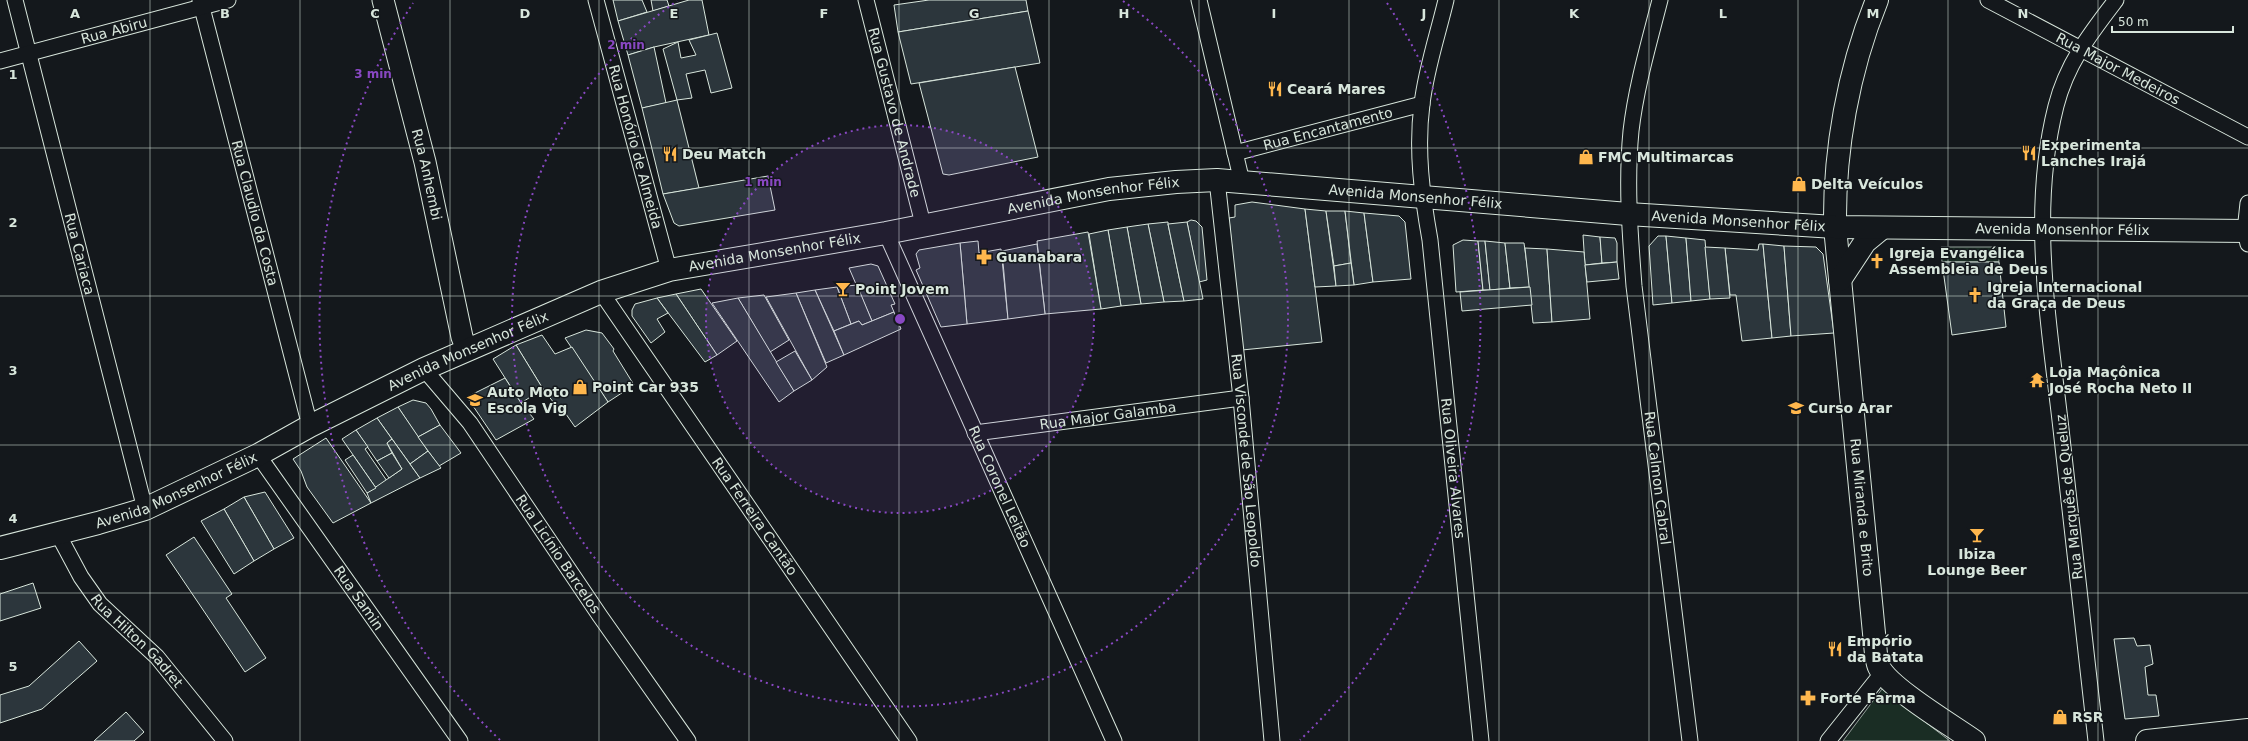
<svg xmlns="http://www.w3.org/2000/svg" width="2248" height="741" font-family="'DejaVu Sans',sans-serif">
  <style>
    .green { fill: #1a2d24; stroke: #939e99 }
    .building { fill: #2c363c; stroke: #d8e6dc }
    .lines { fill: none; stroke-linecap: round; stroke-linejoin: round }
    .street-casing { stroke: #d8e6dc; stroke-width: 17 }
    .secondary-casing { stroke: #d8e6dc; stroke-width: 23 }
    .primary-casing { stroke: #d8e6dc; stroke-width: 24 }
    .street { stroke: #14181c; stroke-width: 15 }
    .secondary { stroke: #14181c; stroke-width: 21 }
    .primary { stroke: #14181c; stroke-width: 22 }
    .grid { fill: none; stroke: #d8e6dc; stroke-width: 1; stroke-opacity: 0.55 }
    .ring { fill: none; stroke: #8948c3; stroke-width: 2; stroke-dasharray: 2 4 }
    .labels { text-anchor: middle; stroke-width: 3; stroke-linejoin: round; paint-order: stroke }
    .street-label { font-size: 14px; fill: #d8e6dc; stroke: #14181c }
    .poi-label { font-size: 14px; font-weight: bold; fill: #d8e6dc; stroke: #14181c; text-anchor: start }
    .grid-label { font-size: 13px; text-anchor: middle; font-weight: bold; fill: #d8e6dc; stroke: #14181c; stroke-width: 3; stroke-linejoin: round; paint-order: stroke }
    .centre { fill: #8948c3; stroke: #14181c; stroke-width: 2 }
    .ring-label { font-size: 12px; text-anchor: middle; font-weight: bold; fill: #8948c3; stroke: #14181c; stroke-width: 3; stroke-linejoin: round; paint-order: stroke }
  </style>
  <rect width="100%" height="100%" fill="#14181c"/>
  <g class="green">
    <polygon points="1941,247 1998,247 1999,262 1942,262"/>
    <polygon points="1882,689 1950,741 1843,741"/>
  </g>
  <g class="building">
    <polygon points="613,0 642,0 647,12 618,21"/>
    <polygon points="651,0 667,0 669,6 653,11"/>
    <polygon points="689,0 702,0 709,35 654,47 628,55 618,21"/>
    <polygon points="929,0 1026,0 1028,11 898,32 894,5"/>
    <polygon points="1028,11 1040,63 911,84 898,32"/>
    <polygon points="717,33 732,88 711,93 705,70 686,74 692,98 677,100 663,49 678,42 681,58 696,55 689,40"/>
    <polygon points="654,47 666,103 642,108 628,55"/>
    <polygon points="1015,67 1038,157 949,175 943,174 919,83"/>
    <polygon points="677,100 699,188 663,194 642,108"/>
    <polygon points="768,176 775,210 679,226 674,223 663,194"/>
    <polygon points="1252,202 1305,209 1322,342 1242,350 1229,218 1235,217 1235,205"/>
    <polygon points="1305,209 1326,211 1336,286 1315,287"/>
    <polygon points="1326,211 1345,211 1351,263 1334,266"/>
    <polygon points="1345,211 1364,213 1373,282 1354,285"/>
    <polygon points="1364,213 1399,216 1405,222 1411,279 1373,282"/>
    <polygon points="1191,220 1196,221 1202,227 1207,280 1199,282 1187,222"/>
    <polygon points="1168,222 1168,224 1184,301 1164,302 1148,224"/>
    <polygon points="1187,222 1203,299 1184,301 1168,224"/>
    <polygon points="1148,224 1164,302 1141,304 1127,227"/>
    <polygon points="1127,227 1141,304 1121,306 1108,230"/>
    <polygon points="1108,230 1121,306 1101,309 1089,234"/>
    <polygon points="1088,232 1101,309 1045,314 1037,241"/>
    <polygon points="1583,235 1600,237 1602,263 1585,265"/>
    <polygon points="1658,236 1666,236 1672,303 1653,305 1649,246"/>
    <polygon points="1666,236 1686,238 1691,301 1672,303"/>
    <polygon points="1600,237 1615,238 1617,243 1617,262 1602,263"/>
    <polygon points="1686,238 1705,240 1710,299 1691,301"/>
    <polygon points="1463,240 1478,241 1483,290 1456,292 1453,245"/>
    <polygon points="978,241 979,253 1001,249 1008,319 967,324 960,243"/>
    <polygon points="1478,241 1485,241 1490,290 1483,290"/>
    <polygon points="1485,241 1505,243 1510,288 1490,290"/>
    <polygon points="960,243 967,324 941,327 916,270 920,268 916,254 919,250"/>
    <polygon points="1505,243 1524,243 1530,287 1510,288"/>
    <polygon points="1037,244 1045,314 1008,319 1002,251"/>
    <polygon points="1759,244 1763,244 1772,338 1742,341 1736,295 1730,295 1725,248 1758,250"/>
    <polygon points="1763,244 1784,246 1791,336 1772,338"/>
    <polygon points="1784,246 1816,247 1823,254 1834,333 1791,336"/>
    <polygon points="1705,247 1725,248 1730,298 1710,299"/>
    <polygon points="1525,248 1547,249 1552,322 1533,323"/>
    <polygon points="1547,249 1584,252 1590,319 1552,322"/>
    <polygon points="1617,262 1619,279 1587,282 1585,265"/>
    <polygon points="1942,262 1999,262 2006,327 1952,335"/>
    <polygon points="1351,263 1354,285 1336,286 1334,266"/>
    <polygon points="871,264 878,266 895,304 891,305 894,312 872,321 849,268"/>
    <polygon points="857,285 872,321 862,325 859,321 851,324 837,287"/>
    <polygon points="837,287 851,324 834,331 815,290"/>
    <polygon points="1530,287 1532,305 1462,311 1460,292"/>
    <polygon points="701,289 737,341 717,355 676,294"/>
    <polygon points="815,290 844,355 826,363 796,293"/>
    <polygon points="796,293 827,367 812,380 766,297"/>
    <polygon points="676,294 717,355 705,362 657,298"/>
    <polygon points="764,295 789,340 770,352 738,298"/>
    <polygon points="657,298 668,313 657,319 665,332 651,343 632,316 632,310 635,304"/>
    <polygon points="738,298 794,391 779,402 712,303"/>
    <polygon points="894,312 901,329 844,355 834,331 859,321 862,325"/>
    <polygon points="586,330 602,333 614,349 613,351 634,385 608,402 565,338"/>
    <polygon points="542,335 555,354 572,347 608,402 575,427 561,407 558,408 543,389 516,345"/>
    <polygon points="516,345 543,389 521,403 493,359"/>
    <polygon points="795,351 812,380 794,391 776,362"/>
    <polygon points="505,378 521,403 534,419 496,440 467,397"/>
    <polygon points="413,400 426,403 431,409 440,425 418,437 398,407"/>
    <polygon points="398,407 428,451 410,464 377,418"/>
    <polygon points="377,418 392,439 387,443 392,453 377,461 356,430"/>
    <polygon points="440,425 461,453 439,466 418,437"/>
    <polygon points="356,430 368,447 365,449 387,481 376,488 342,439"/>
    <polygon points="326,438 371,503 333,523 307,487 301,471 293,459"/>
    <polygon points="392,439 420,478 371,503 367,493 402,469 387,443"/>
    <polygon points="428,451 441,468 420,478 410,464"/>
    <polygon points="392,453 402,469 389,478 377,461"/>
    <polygon points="353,455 376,488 367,493 345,460"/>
    <polygon points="265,492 294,538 274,549 244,497"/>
    <polygon points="244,497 274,549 254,561 224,509"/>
    <polygon points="224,509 254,561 234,574 201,521"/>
    <polygon points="194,537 232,594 226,598 266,658 245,672 166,555"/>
    <polygon points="33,583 41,608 0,621 0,594"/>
    <polygon points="2134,638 2137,646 2150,645 2153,664 2145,667 2148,695 2156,695 2159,716 2125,719 2114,639"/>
    <polygon points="79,641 97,661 42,709 0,723 0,695 29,686"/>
    <polygon points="126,712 144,732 134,741 94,741"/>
  </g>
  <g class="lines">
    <defs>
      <g id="street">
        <path id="s1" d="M15 0 145 509"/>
        <path id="s2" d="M200 0 310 426"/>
        <path id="s3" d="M596 0 669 270"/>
        <path id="s4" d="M866 0 923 224"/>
        <polyline points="1199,0 1242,182"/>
        <path id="s5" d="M1446 0C1438 34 1426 69 1422 104 1416 150 1422 195 1430 240L1481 741"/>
        <path id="s6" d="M1660 0C1649 43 1636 87 1631 131 1626 183 1630 234 1634 286L1690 741"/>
        <path id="s7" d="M1988 0 2248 137"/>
        <path id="s8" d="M0 61 228 0"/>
        <path id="s9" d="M1235 153 1422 104"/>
        <path id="s10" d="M1217 180 1241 398 1272 741"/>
        <polyline points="2248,203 2245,231 2248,244"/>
        <path id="s11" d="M886 233 1114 741"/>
        <path id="s12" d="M601 292 909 741"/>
        <path id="s13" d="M424 369 470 423 600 616 688 741"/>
        <path id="s14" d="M975 433 1241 398"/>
        <path id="s15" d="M258 455 460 741"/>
        <path id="s16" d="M58 534 81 577 100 604 157 657 225 741"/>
        <polyline points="1828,741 1883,672"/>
        <path d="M2096 741C2084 637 2073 533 2061 429 2049 322 2029 212 2056 106 2067 63 2090 34 2116 0"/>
      </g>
      <g id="secondary">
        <path id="s17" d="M383 0 425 162 462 337 467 350"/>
      </g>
      <g id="primary">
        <path id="s18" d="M1877 0C1848 71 1834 151 1835 227L1876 654C1877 658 1877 663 1879 667 1889 688 1953 726 1974 741"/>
        <polyline points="1840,280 1865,242 1882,228"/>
        <path id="s19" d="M0 548 98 523 145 509 258 455 310 426 424 369 601 292 669 270 886 233 1109 189 1176 182 1217 180 1628 214 1835 227 2248 231"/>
        <polyline points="2147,741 2248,730"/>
      </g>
    </defs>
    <use href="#street" class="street-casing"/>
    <use href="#secondary" class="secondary-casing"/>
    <use href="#primary" class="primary-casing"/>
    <use href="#street" class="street"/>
    <use href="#secondary" class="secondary"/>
    <use href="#primary" class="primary"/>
  </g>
  <path class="grid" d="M150 0V741M300 0V741M450 0V741M599 0V741M749 0V741M899 0V741M1049 0V741M1199 0V741M1349 0V741M1499 0V741M1649 0V741M1798 0V741M1948 0V741M2098 0V741M0 148H2248M0 296H2248M0 445H2248M0 593H2248"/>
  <circle cx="900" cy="319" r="194" fill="#8948c3" fill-opacity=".12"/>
  <g class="ring">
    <circle cx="900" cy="319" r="194"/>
    <path d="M1123 1A388 388 0 1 1 677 1"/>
    <path d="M500 740A581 581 0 0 1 413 3M1387 3A581 581 0 0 1 1300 740"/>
  </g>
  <defs>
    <symbol id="restaurant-bare" viewBox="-9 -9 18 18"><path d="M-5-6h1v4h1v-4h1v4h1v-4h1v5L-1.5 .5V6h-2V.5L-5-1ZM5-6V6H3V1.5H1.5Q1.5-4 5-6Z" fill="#ffb74d" stroke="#14181c" stroke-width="2.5" paint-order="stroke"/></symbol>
    <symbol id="shop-bare" viewBox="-9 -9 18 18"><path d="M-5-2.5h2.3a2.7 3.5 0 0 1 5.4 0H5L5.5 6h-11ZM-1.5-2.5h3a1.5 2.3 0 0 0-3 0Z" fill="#ffb74d" stroke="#14181c" stroke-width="2.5" paint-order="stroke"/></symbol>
    <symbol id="pharmacy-bare" viewBox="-9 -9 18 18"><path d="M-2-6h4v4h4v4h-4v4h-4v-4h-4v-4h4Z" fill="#ffb74d" stroke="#14181c" stroke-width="2.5" paint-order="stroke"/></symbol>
    <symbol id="church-bare" viewBox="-9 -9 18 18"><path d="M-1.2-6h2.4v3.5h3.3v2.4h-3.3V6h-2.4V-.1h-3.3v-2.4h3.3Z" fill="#ffb74d" stroke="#14181c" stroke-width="2.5" paint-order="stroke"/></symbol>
    <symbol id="bar-bare" viewBox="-9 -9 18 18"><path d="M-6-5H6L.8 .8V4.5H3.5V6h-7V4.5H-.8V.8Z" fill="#ffb74d" stroke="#14181c" stroke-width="2.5" paint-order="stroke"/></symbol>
    <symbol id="temple-bare" viewBox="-9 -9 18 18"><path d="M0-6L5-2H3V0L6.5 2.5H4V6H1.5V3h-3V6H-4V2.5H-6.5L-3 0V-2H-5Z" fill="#ffb74d" stroke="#14181c" stroke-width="2.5" paint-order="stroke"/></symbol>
    <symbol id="school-bare" viewBox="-9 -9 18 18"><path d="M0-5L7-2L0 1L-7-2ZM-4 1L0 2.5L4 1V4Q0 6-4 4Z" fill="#ffb74d" stroke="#14181c" stroke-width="2.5" paint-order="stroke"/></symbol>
  </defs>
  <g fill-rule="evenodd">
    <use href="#restaurant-bare" x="1264" y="78" width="22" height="22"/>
    <use href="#restaurant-bare" x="2018" y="142" width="22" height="22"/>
    <use href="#restaurant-bare" x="659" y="143" width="22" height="22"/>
    <use href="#shop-bare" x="1575" y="146" width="22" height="22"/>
    <use href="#shop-bare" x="1788" y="173" width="22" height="22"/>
    <use href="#pharmacy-bare" x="973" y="246" width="22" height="22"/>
    <use href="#church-bare" x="1866" y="250" width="22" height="22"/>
    <use href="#bar-bare" x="832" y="278" width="22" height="22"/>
    <use href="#church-bare" x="1964" y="284" width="22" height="22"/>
    <use href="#temple-bare" x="2026" y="369" width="22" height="22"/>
    <use href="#shop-bare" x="569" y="376" width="22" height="22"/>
    <use href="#school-bare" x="464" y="389" width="22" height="22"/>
    <use href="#school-bare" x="1785" y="397" width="22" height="22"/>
    <use href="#bar-bare" x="1966" y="524" width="22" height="22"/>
    <use href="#restaurant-bare" x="1824" y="638" width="22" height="22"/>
    <use href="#pharmacy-bare" x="1797" y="687" width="22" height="22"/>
    <use href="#shop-bare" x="2049" y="706" width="22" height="22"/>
  </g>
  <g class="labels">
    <g class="street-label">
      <text dy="5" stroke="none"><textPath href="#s8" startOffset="118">Rua Abiru</textPath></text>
      <text dy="5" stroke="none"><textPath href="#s7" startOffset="147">Rua Major Medeiros</textPath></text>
      <text dy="5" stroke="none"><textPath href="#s4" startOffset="116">Rua Gustavo de Andrade</textPath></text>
      <text dy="5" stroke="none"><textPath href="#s9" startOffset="96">Rua Encantamento</textPath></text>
      <text dy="5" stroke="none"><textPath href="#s3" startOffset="152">Rua Honório de Almeida</textPath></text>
      <text dy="5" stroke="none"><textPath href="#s17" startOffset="180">Rua Anhembi</textPath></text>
      <text dy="5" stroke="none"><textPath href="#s19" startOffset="1158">Avenida Monsenhor Félix</textPath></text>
      <text dy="5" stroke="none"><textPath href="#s19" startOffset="1482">Avenida Monsenhor Félix</textPath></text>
      <text dy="5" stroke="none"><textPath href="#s2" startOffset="220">Rua Claudio da Costa</textPath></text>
      <text dy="5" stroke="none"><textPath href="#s19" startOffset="1806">Avenida Monsenhor Félix</textPath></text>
      <text dy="5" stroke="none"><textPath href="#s19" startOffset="2130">Avenida Monsenhor Félix</textPath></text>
      <text dy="5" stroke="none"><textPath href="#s19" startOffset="834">Avenida Monsenhor Félix</textPath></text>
      <text dy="5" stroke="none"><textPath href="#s1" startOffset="262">Rua Cariaca</textPath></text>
      <text dy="5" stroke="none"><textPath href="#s19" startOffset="510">Avenida Monsenhor Félix</textPath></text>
      <text dy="5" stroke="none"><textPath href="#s14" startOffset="134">Rua Major Galamba</textPath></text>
      <text dy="5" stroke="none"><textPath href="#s10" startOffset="282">Rua Visconde de São Leopoldo</textPath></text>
      <text dy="5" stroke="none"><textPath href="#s5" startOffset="473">Rua Oliveira Alvares</textPath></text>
      <text dy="5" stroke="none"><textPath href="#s6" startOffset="483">Rua Calmon Cabral</textPath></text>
      <text dy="5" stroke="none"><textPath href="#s11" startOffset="278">Rua Coronel Leitão</textPath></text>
      <text dy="5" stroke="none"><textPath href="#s19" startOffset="186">Avenida Monsenhor Félix</textPath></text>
      <text transform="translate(2069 497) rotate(-96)" y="5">Rua Marquês de Queluz</text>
      <text dy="5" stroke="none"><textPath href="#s18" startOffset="514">Rua Miranda e Brito</textPath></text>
      <text dy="5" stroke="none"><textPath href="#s12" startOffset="272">Rua Ferreira Cantão</textPath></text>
      <text dy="5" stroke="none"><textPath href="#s13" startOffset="229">Rua Licínio Barcelos</textPath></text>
      <text dy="5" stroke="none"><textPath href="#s15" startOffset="175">Rua Samin</textPath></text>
      <text dy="5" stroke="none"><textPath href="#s16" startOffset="134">Rua Hilton Gadret</textPath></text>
    </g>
    <g class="poi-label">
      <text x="1287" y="94">Ceará Mares</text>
      <text x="2041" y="150">Experimenta<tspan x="2041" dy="16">Lanches Irajá</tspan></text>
      <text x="682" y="159">Deu Match</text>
      <text x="1598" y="162">FMC Multimarcas</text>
      <text x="1811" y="189">Delta Veículos</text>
      <text x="1889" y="258">Igreja Evangélica<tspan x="1889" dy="16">Assembleia de Deus</tspan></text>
      <text x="996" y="262">Guanabara</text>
      <text x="1987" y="292">Igreja Internacional<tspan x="1987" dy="16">da Graça de Deus</tspan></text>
      <text x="855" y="294">Point Jovem</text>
      <text x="2049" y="377">Loja Maçônica<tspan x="2049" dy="16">José Rocha Neto II</tspan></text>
      <text x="592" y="392">Point Car 935</text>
      <text x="487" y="397">Auto Moto<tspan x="487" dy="16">Escola Vig</tspan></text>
      <text x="1808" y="413">Curso Arar</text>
      <text x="1977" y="559" text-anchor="middle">Ibiza<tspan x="1977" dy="16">Lounge Beer</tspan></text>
      <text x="1847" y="646">Empório<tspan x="1847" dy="16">da Batata</tspan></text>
      <text x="1820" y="703">Forte Farma</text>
      <text x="2072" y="722">RSR</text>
    </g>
  </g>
  <g class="grid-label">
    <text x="75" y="18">A</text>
    <text x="225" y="18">B</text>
    <text x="375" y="18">C</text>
    <text x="525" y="18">D</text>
    <text x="674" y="18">E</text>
    <text x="824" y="18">F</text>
    <text x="974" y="18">G</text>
    <text x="1124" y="18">H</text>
    <text x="1274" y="18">I</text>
    <text x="1424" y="18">J</text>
    <text x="1574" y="18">K</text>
    <text x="1723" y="18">L</text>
    <text x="1873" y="18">M</text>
    <text x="2023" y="18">N</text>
    <text x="13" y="79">1</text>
    <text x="13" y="227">2</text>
    <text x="13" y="375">3</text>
    <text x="13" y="523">4</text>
    <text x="13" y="671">5</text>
  </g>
  <circle cx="900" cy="319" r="6" class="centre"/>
  <g class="ring-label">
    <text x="626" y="49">2 min</text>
    <text x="373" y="78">3 min</text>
    <text x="763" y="186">1 min</text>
  </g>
  <path d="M2112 26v6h121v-6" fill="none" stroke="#d8e6dc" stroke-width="2"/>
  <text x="2118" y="26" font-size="12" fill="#d8e6dc" stroke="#14181c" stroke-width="3" paint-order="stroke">50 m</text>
</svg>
